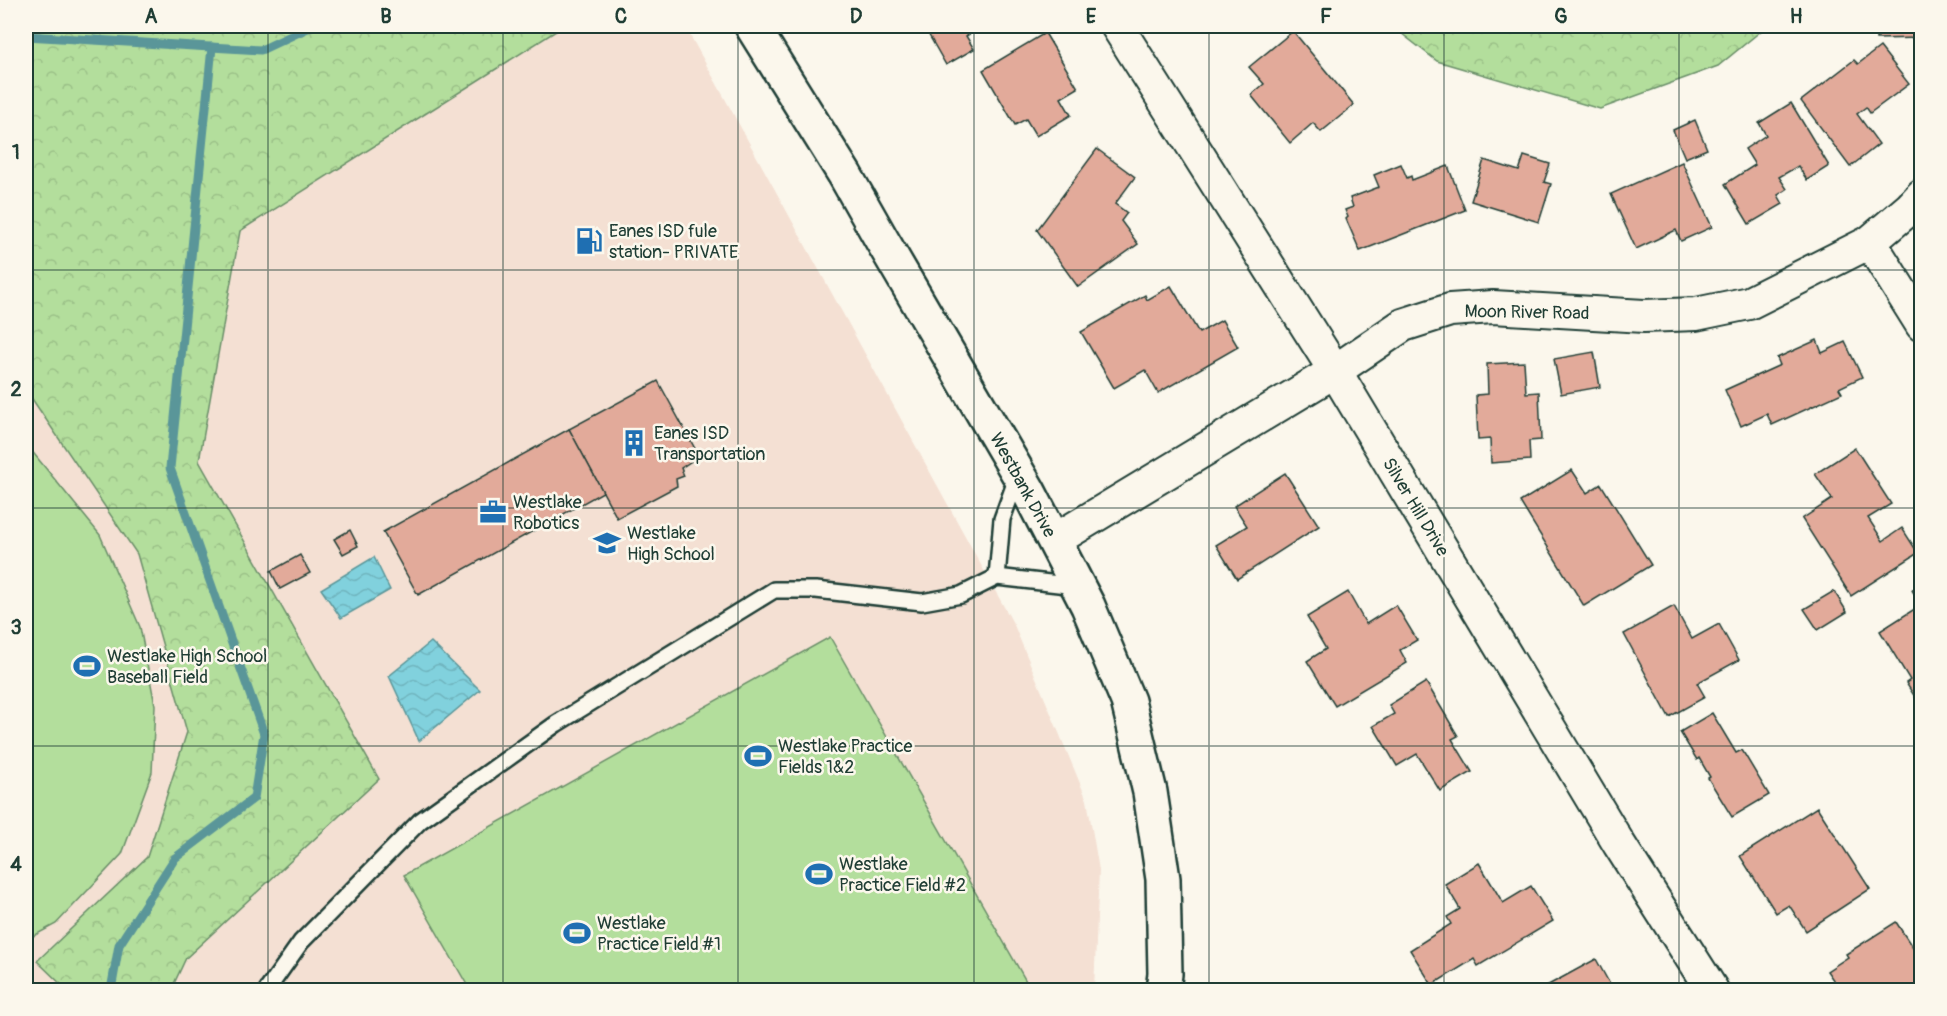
<svg xmlns="http://www.w3.org/2000/svg" width="1947" height="1016" font-family="Pangolin,sans-serif">
  <style>
    .built { fill: #f4e0d3 }
    .green { fill: #b3de9c; stroke: #698e68; stroke-width: 1.5 }
    .forest { fill: url(#forest-crowns); stroke: #698e68; stroke-width: 1.5 }
    .water { fill: url(#water-waves); stroke: #5a9699; stroke-width: 1.5 }
    .lines { fill: none; stroke-linecap: round; stroke-linejoin: round }
    .stream { stroke: #5a9699; stroke-width: 9 }
    .building { fill: #e2aa9a; stroke: #1f3d34; stroke-width: 1.5 }
    .service-casing { stroke: #1f3d34; stroke-width: 20 }
    .minor-casing { stroke: #1f3d34; stroke-width: 36 }
    .tertiary-casing { stroke: #1f3d34; stroke-width: 38 }
    .service { stroke: #fbf7ec; stroke-width: 15 }
    .minor { stroke: #fbf7ec; stroke-width: 32 }
    .tertiary { stroke: #fbf7ec; stroke-width: 33 }
    .grid { fill: none; stroke: #1f3d34; stroke-width: 1.5; stroke-opacity: 0.55 }
    .labels { text-anchor: middle; stroke-width: 5; stroke-linejoin: round; paint-order: stroke }
    .poi-label { font-size: 18px; fill: #1f3d34; stroke: #fbf7ec; text-anchor: start }
    .street-label { font-size: 18px; fill: #1f3d34; stroke: #fbf7ec }
    .neatline { fill: none; stroke: #1f3d34; stroke-width: 2 }
    .grid-label { font-size: 20px; text-anchor: middle; font-weight: bold; fill: #1f3d34 }
  </style>
  <defs>
    <pattern id="forest-crowns" width="20" height="18" patternUnits="userSpaceOnUse" patternTransform="scale(1.5)"><rect width="20" height="18" fill="#b3de9c"/><path d="M2 6a3 3 0 1 1 6 0M12 15a3 3 0 1 1 6 0" fill="none" stroke="#9abf87"/></pattern>
    <pattern id="water-waves" width="16" height="10" patternUnits="userSpaceOnUse" patternTransform="scale(1.5)"><rect width="16" height="10" fill="#81d1dd"/><path d="M0 5q4-4 8 0t8 0" fill="none" stroke="#6fb4be"/></pattern>
  </defs>
  <rect width="100%" height="100%" fill="#fbf7ec"/>
  <filter id="ink" filterUnits="userSpaceOnUse"><feTurbulence type="fractalNoise" baseFrequency=".0167" numOctaves="2"/><feDisplacementMap in="SourceGraphic" scale="12" xChannelSelector="R" yChannelSelector="G"/><feConvolveMatrix kernelMatrix="1 2 1 2 8 2 1 2 1" color-interpolation-filters="sRGB"/></filter>
  <g filter="url(#ink)">
    <g class="built">
      <polygon points="564,26 685,26 1014,625 1087,800 1099,870 1094,990 171,990 186,958 379,779 199,461 240,231"/>
      <polygon points="26,390 137,554 187,732 147,857 37,960 67,990 26,990"/>
    </g>
    <g class="green">
      <polygon points="26,444 100,535 140,627 155,705 152,772 122,854 56,924 26,940"/>
      <polygon points="830,637 1031,990 470,990 404,875"/>
    </g>
    <g class="forest">
      <polygon points="26,26 564,26 240,231 199,461 379,779 186,958 171,990 67,990 37,961 147,857 187,732 137,554 26,390"/>
      <polygon points="1392,26 1767,26 1718,66 1600,109 1437,61"/>
    </g>
    <g class="water">
      <polygon points="374,557 390,590 341,618 321,589"/>
      <polygon points="431,642 480,690 419,741 389,676"/>
    </g>
    <g class="lines">
      <g class="stream">
        <polyline points="26,36 261,50 312,26"/>
        <polyline points="111,990 119,945 175,858 254,798 264,734 170,468 212,47"/>
      </g>
    </g>
    <g class="building">
      <polygon points="915,26 979,26 980,28 966,36 974,49 946,65 926,30 920,34"/>
      <polygon points="1876,26 1922,26 1922,38 1876,39"/>
      <polygon points="1293,31 1354,105 1321,132 1313,123 1290,143 1251,95 1264,84 1249,67"/>
      <polygon points="1045,33 1078,88 1061,98 1071,115 1036,136 1026,119 1015,125 983,70"/>
      <polygon points="1880,47 1909,84 1870,113 1866,107 1857,114 1879,144 1850,167 1801,101 1854,60 1858,64"/>
      <polygon points="1791,103 1829,166 1807,180 1798,166 1779,177 1787,189 1778,195 1783,204 1749,224 1725,184 1755,165 1745,149 1766,135 1759,123"/>
      <polygon points="1695,120 1707,149 1685,158 1673,130"/>
      <polygon points="1097,149 1135,177 1115,204 1127,213 1121,221 1138,244 1078,287 1037,230"/>
      <polygon points="1524,156 1550,164 1544,182 1551,184 1539,222 1471,201 1484,160 1519,171"/>
      <polygon points="1682,162 1712,227 1681,241 1676,230 1636,249 1611,194"/>
      <polygon points="1401,164 1407,178 1411,176 1412,180 1448,166 1465,210 1360,251 1346,219 1348,217 1345,210 1353,207 1350,198 1379,187 1374,175"/>
      <polygon points="1171,286 1199,333 1222,320 1238,347 1158,393 1145,370 1114,388 1081,332 1145,295 1147,300"/>
      <polygon points="1817,340 1822,353 1845,342 1862,377 1839,388 1842,393 1772,425 1767,414 1741,426 1725,390 1780,365 1777,358"/>
      <polygon points="1594,352 1600,387 1561,394 1554,359"/>
      <polygon points="1524,362 1526,393 1539,392 1541,440 1529,441 1530,460 1491,463 1490,439 1478,440 1476,395 1488,394 1487,364"/>
      <polygon points="658,381 699,456 681,468 684,476 676,479 677,486 617,518 569,429"/>
      <polygon points="569,429 603,492 418,595 383,532"/>
      <polygon points="1855,448 1891,504 1868,518 1883,541 1902,528 1918,553 1851,596 1802,519 1832,499 1815,474"/>
      <polygon points="1572,470 1587,493 1601,484 1651,565 1584,606 1520,502"/>
      <polygon points="1285,473 1319,526 1237,579 1216,545 1247,526 1234,506"/>
      <polygon points="350,530 358,546 343,554 334,539"/>
      <polygon points="300,555 310,573 280,589 271,571"/>
      <polygon points="1922,584 1922,708 1906,683 1910,680 1880,631 1921,605 1912,590"/>
      <polygon points="1834,591 1847,612 1818,630 1804,609"/>
      <polygon points="1348,592 1366,624 1396,605 1417,640 1400,650 1407,663 1335,706 1307,661 1326,649 1307,617"/>
      <polygon points="1674,606 1692,639 1719,624 1739,660 1697,683 1705,697 1669,717 1624,634"/>
      <polygon points="1426,682 1458,736 1452,739 1472,772 1440,791 1417,754 1397,766 1373,726 1394,714 1389,705"/>
      <polygon points="1712,713 1736,753 1742,750 1769,795 1732,817 1708,778 1710,777 1699,758 1697,760 1680,732"/>
      <polygon points="1817,807 1870,889 1806,931 1789,905 1776,913 1740,856"/>
      <polygon points="1479,863 1503,903 1531,886 1553,921 1478,966 1474,959 1432,985 1410,950 1451,924 1447,917 1460,909 1445,884"/>
      <polygon points="1896,922 1922,962 1922,990 1869,990 1868,988 1864,990 1840,990 1827,971 1848,957 1846,954"/>
      <polygon points="1596,959 1613,990 1539,990 1565,976"/>
    </g>
    <g class="lines">
      <defs>
        <g id="service">
          <polyline points="997,577 1002,519 1018,475"/>
          <polyline points="267,990 301,942 420,821 556,724 774,590 816,590 922,602 961,595 997,577 1076,586"/>
        </g>
        <g id="minor">
          <polyline points="1117,26 1335,371 1619,844 1712,990"/>
          <polyline points="1870,242 1922,325"/>
          <polyline points="1055,540 1335,371 1403,325 1450,310 1493,307 1644,316 1696,314 1749,303 1870,242 1910,208 1922,195"/>
        </g>
        <polyline id="tertiary" points="752,26 845,175 883,242 1028,490 1088,606 1128,701 1150,792 1163,879 1165,974 1163,990"/>
      </defs>
      <use href="#service" class="service-casing"/>
      <use href="#minor" class="minor-casing"/>
      <use href="#tertiary" class="tertiary-casing"/>
      <use href="#service" class="service"/>
      <use href="#minor" class="minor"/>
      <use href="#tertiary" class="tertiary"/>
    </g>
  </g>
  <path class="grid" d="M268 26V990M503 26V990M738 26V990M974 26V990M1209 26V990M1444 26V990M1679 26V990M26 270H1922M26 508H1922M26 746H1922"/>
  <defs>
    <symbol id="fuel-bare" viewBox="-9 -9 18 18"><path d="M-5.5-6h7V0h2V4h1.3V-2.5L3-4.5l.8-.8L6-3V5H2.5V1h-1V6h-7ZM-4.2-4.7v3.2H.2V-4.7Z" fill="#1f6fb2" stroke="#fbf7ec" stroke-width="2.5" paint-order="stroke"/></symbol>
    <symbol id="building-bare" viewBox="-9 -9 18 18"><path d="M-4-6H4V6H1V3H-1V6H-4ZM-2.5-4.3h1.7v1.8h-1.7ZM.8-4.3h1.7v1.8H.8ZM-2.5-1h1.7V.8h-1.7ZM.8-1h1.7V.8H.8Z" fill="#1f6fb2" stroke="#fbf7ec" stroke-width="2.5" paint-order="stroke"/></symbol>
    <symbol id="office-bare" viewBox="-9 -9 18 18"><path d="M-6-3h4V-5.5h4V-3h4V5H-6ZM-1-4.5V-3h2v-1.5ZM-6 0V1H6V0Z" fill="#1f6fb2" stroke="#fbf7ec" stroke-width="2.5" paint-order="stroke"/></symbol>
    <symbol id="school-bare" viewBox="-9 -9 18 18"><path d="M0-5L7-2L0 1L-7-2ZM-4 1L0 2.5L4 1V4Q0 6-4 4Z" fill="#1f6fb2" stroke="#fbf7ec" stroke-width="2.5" paint-order="stroke"/></symbol>
    <symbol id="stadium-bare" viewBox="-9 -9 18 18"><path d="M0-5a6.5 5 0 1 0 0 10a6.5 5 0 1 0 0-10ZM-3.5-1.8h7v3.6h-7Z" fill="#1f6fb2" stroke="#fbf7ec" stroke-width="2.5" paint-order="stroke"/></symbol>
  </defs>
  <g fill-rule="evenodd">
    <use href="#fuel-bare" x="570" y="222" width="38" height="38"/>
    <use href="#building-bare" x="615" y="424" width="38" height="38"/>
    <use href="#office-bare" x="474" y="493" width="38" height="38"/>
    <use href="#school-bare" x="588" y="524" width="38" height="38"/>
    <use href="#stadium-bare" x="68" y="647" width="38" height="38"/>
    <use href="#stadium-bare" x="739" y="737" width="38" height="38"/>
    <use href="#stadium-bare" x="800" y="855" width="38" height="38"/>
    <use href="#stadium-bare" x="558" y="914" width="38" height="38"/>
  </g>
  <g class="labels">
    <g class="poi-label">
      <text x="609" y="237">Eanes ISD fule<tspan x="609" dy="21">station- PRIVATE</tspan></text>
      <text x="654" y="439">Eanes ISD<tspan x="654" dy="21">Transportation</tspan></text>
      <text x="513" y="508">Westlake<tspan x="513" dy="21">Robotics</tspan></text>
      <text x="627" y="539">Westlake<tspan x="627" dy="21">High School</tspan></text>
      <text x="107" y="662">Westlake High School<tspan x="107" dy="21">Baseball Field</tspan></text>
      <text x="778" y="752">Westlake Practice<tspan x="778" dy="21">Fields 1&amp;2</tspan></text>
      <text x="839" y="870">Westlake<tspan x="839" dy="21">Practice Field #2</tspan></text>
      <text x="597" y="929">Westlake<tspan x="597" dy="21">Practice Field #1</tspan></text>
    </g>
    <g class="street-label">
      <text transform="translate(1527 312) rotate(1)" y="6">Moon River Road</text>
      <text transform="translate(1023 485) rotate(61)" y="6">Westbank Drive</text>
      <text transform="translate(1416 507) rotate(59)" y="6">Silver Hill Drive</text>
    </g>
  </g>
  <rect width="1947" height="1016" fill="none" stroke="#fbf7ec" stroke-width="66"/>
  <rect x="33" y="33" width="1881" height="950" class="neatline"/>
  <g class="grid-label">
    <text x="151" y="23">A</text>
    <text x="386" y="23">B</text>
    <text x="621" y="23">C</text>
    <text x="856" y="23">D</text>
    <text x="1091" y="23">E</text>
    <text x="1326" y="23">F</text>
    <text x="1561" y="23">G</text>
    <text x="1796" y="23">H</text>
    <text x="16" y="159">1</text>
    <text x="16" y="396">2</text>
    <text x="16" y="634">3</text>
    <text x="16" y="871">4</text>
  </g>
</svg>
